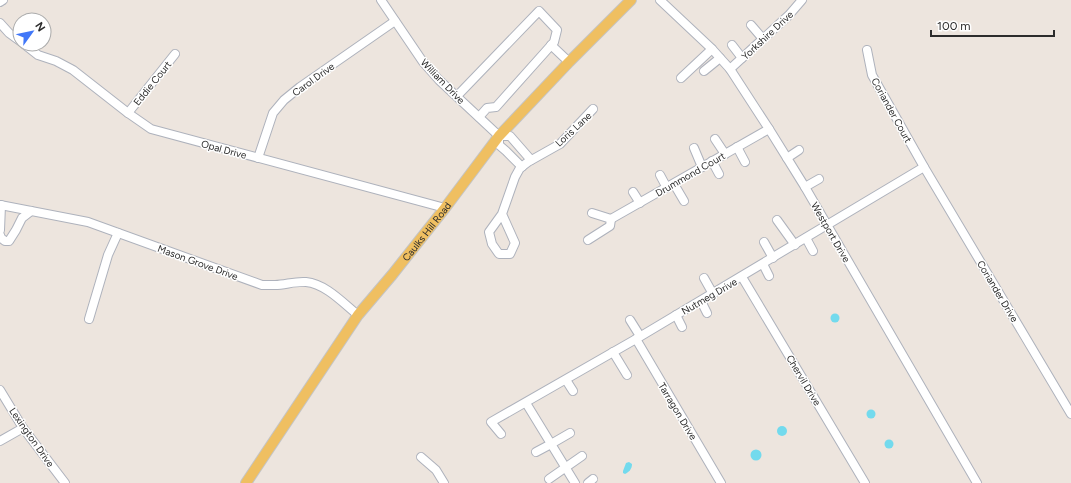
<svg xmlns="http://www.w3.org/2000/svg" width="1071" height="483" font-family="Figtree,sans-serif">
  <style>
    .water { fill: #73daed }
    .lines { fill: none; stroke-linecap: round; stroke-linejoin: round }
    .minor-casing { stroke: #aeb2bc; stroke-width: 10 }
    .major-casing { stroke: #c4c4c4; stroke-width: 12 }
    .minor { stroke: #fff; stroke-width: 8 }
    .major { stroke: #efbf61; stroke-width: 10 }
    .labels { text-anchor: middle; stroke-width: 3; stroke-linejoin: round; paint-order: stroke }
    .street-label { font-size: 10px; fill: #2c2c2c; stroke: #fff }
  </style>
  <rect width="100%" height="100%" fill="#ede5de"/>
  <g class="water">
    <circle cx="835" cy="318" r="4.5"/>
    <circle cx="871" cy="414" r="4.5"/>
    <circle cx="782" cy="431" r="5"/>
    <circle cx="889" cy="444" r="4.5"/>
    <circle cx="756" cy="455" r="5.5"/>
    <path d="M629 462 632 464C632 469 629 472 625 474L623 473V471L626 463Z"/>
  </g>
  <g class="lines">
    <defs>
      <g id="minor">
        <polyline points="381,0 423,62 439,80 499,136"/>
        <polyline points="660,0 712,49 730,69 769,129 805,187 977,483"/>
        <polyline points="0,2 3,0"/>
        <polyline points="0,23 9,33 20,41"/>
        <polyline points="751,25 763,39"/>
        <polyline points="24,44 38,55 56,61 73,70 128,113 151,129 445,208"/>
        <polyline points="551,45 569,62"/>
        <polyline points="732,45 742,58"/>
        <polyline points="867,50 872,75 924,167 1071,414"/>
        <polyline points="730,69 789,15 802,0"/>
        <polyline points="704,71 720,58"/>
        <polyline points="681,78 712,49"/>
        <polyline points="457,96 539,11 557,30 554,42 496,107 487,108 479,117"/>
        <polyline points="128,113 175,54"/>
        <polyline points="499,136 510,136 531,160"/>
        <polyline points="499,136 499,145 506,151 522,167"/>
        <polyline points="715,139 725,154"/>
        <polyline points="737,147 745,162"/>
        <polyline points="694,148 702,167"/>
        <polyline points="258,158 273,113 284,100 300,87 395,21"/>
        <polyline points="787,158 799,150"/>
        <polyline points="712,161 719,174"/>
        <polyline points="660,175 667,188"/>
        <polyline points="674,184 684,201"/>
        <polyline points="805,187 819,179"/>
        <polyline points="633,192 640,203"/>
        <path d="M0 205 88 222 262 285C266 285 270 285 275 285 285 285 295 281 306 282 326 284 343 303 358 315"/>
        <polyline points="592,213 611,219"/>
        <polyline points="502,214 489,232 492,244 499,254 510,254 515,243 502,214 515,177 520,168 528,162 560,144 593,109"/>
        <polyline points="611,219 769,129"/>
        <polyline points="777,220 795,245"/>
        <polyline points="0,230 1,205"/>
        <polyline points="0,235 1,238 5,241 9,241 16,230 22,218 31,211"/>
        <polyline points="806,238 813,251"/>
        <polyline points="588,240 610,226 611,219"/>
        <polyline points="764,242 773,258"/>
        <polyline points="763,264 769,276"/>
        <polyline points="742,277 865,483"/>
        <polyline points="704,278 713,294"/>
        <polyline points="701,301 707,313"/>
        <polyline points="676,315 682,327"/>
        <polyline points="89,319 108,255 118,233"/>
        <polyline points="630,320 640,336"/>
        <polyline points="636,339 721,483"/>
        <polyline points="613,352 627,375"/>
        <polyline points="566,380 573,391"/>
        <polyline points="0,390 23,428 65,483"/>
        <polyline points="526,403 575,483"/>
        <polyline points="501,434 491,422 636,339 924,167"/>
        <polyline points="0,441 23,428"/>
        <polyline points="536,452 551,444 570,433"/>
        <polyline points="421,457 436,470 444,483"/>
        <polyline points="549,479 582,456"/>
        <polyline points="588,483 593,479"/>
      </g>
      <g id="major">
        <path id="s1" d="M246 483 358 315 392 275 445 208 499 136 569 62 631 0"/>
      </g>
    </defs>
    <use href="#minor" class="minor-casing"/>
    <use href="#major" class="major-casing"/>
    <use href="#minor" class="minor"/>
    <use href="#major" class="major"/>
  </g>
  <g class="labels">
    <g class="street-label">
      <text transform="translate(767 35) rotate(-43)" y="4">Yorkshire Drive</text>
      <text transform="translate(313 79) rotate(-36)" y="4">Carol Drive</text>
      <text transform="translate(443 81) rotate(46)" y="4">William Drive</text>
      <text transform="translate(152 83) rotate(-51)" y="4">Eddie Court</text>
      <text transform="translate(892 110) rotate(61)" y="4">Coriander Court</text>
      <text transform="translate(573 129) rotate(-43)" y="4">Loris Lane</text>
      <text transform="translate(224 149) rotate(15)" y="4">Opal Drive</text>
      <text transform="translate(690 174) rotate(-30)" y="4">Drummond Court</text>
      <text dy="4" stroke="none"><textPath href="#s1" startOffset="310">Caulks Hill Road</textPath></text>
      <text transform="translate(831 232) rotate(60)" y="4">Westport Drive</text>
      <text transform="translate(198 262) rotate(20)" y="4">Mason Grove Drive</text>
      <text transform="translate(998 291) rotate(59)" y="4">Coriander Drive</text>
      <text transform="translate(709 296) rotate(-30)" y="4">Nutmeg Drive</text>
      <text transform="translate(804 380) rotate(59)" y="4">Chervil Drive</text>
      <text transform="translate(678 411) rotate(59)" y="4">Tarragon Drive</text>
      <text transform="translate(32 437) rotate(55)" y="4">Lexington Drive</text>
    </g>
  </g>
  <g transform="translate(32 32) rotate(57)"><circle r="19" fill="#ffffff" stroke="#ababab"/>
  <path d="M0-3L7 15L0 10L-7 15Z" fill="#4177f8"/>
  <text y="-6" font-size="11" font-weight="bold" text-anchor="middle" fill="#2c2c2c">N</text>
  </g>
  <path d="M931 30v6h123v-6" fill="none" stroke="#2c2c2c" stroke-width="2"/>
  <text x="937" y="30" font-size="12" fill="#2c2c2c" stroke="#ffffff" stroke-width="3" paint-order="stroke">100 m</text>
</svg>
